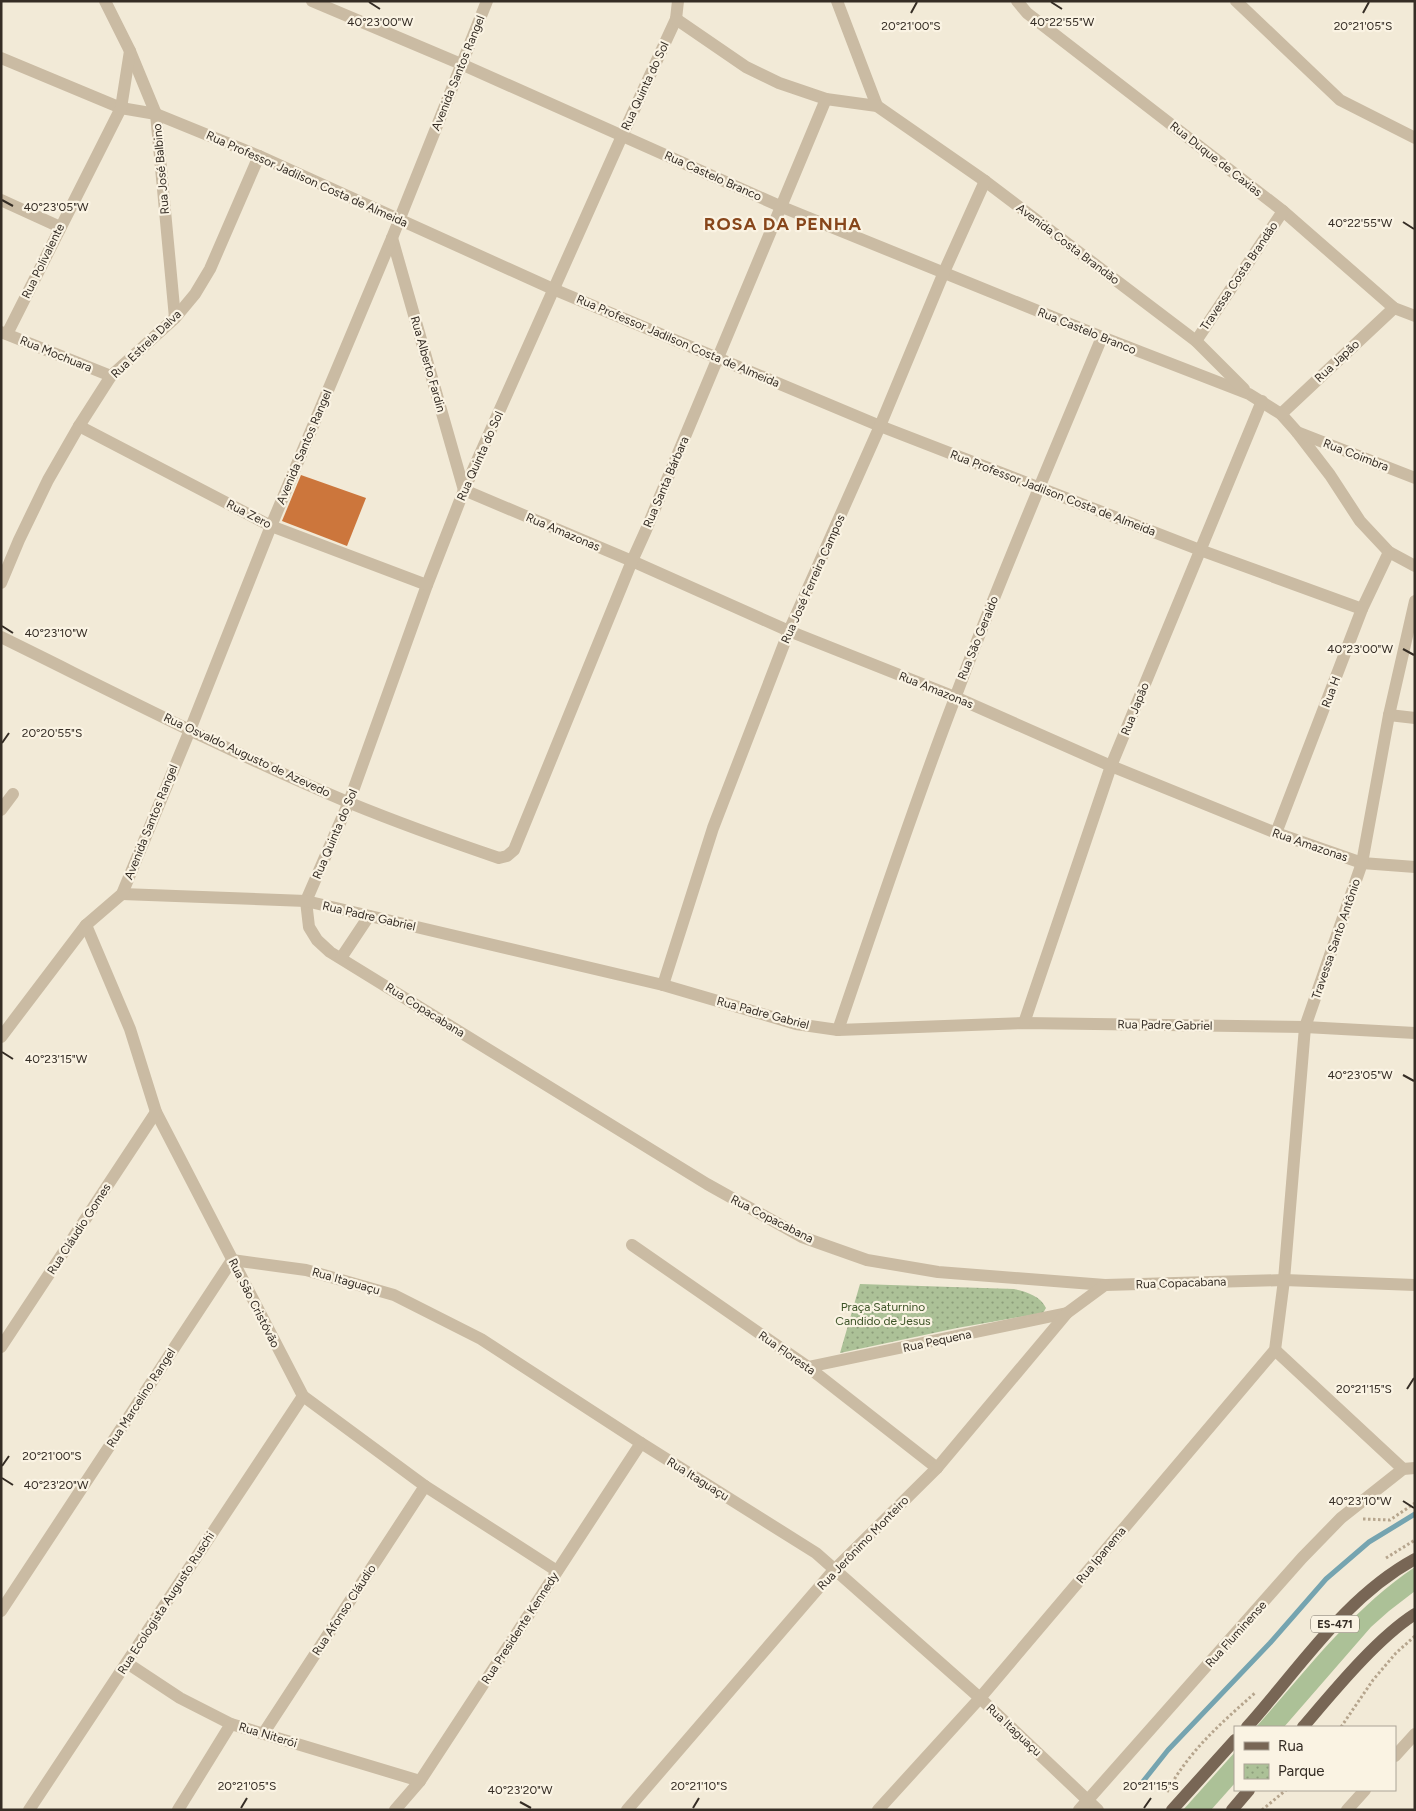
<svg xmlns="http://www.w3.org/2000/svg" width="1416" height="1811" font-family="Figtree,sans-serif">
  <style>
    .grass { fill: #acc197 }
    .park { fill: url(#park-dots) }
    .lines { fill: none; stroke-linecap: round; stroke-linejoin: round }
    .stream { stroke: #75a4b0; stroke-width: 5 }
    .building { fill: #cc763c }
    .path { stroke: #b6a58d; stroke-width: 3; stroke-dasharray: 2.5 2.5; stroke-linecap: butt }
    .minor { stroke: #cabba3; stroke-width: 12 }
    .major { stroke: #786655; stroke-width: 12 }
    .ticks { fill: none; stroke: #352d25; stroke-width: 2 }
    .labels { text-anchor: middle; stroke-width: 4.5; stroke-linejoin: round; paint-order: stroke }
    .shield { fill: #faf3e3; stroke: #70685e; stroke-width: 1 }
    .shield-label { font-size: 11px; font-weight: bold; fill: #352d25 }
    .street-label { font-size: 12px; fill: #352d25; stroke: #faf3e3 }
    .park-label { font-size: 12px; fill: #3d5428; stroke: #faf3e3 }
    .district-label { font-size: 18px; font-weight: bold; letter-spacing: 1px; fill: #87461b; stroke: #faf3e3 }
    .ticks-label { font-size: 12px; text-anchor: middle; fill: #352d25; stroke: #faf3e3; stroke-width: 4.5; stroke-linejoin: round; paint-order: stroke }
  </style>
  <defs>
    <pattern id="park-dots" width="8" height="8" patternUnits="userSpaceOnUse" patternTransform="scale(1.25)"><rect width="8" height="8" fill="#acc197"/><path d="M2 2h.1M6 6h.1" fill="none" stroke="#8d9d7b" stroke-width="1.8" stroke-linecap="round"/></pattern>
  </defs>
  <rect width="100%" height="100%" fill="#f2ead7"/>
  <g class="grass">
    <path d="M1415 1567V1591L1389 1611 1371 1627 1284 1727H1256C1306 1671 1352 1609 1415 1567Z"/>
    <polygon points="1235,1752 1235,1783 1211,1810 1183,1810"/>
  </g>
  <path class="park" d="M860 1284 1014 1289C1025 1291 1041 1296 1046 1308L1043 1313 957 1328 840 1353Z"/>
  <g class="lines">
    <polyline class="stream" points="1141,1784 1168,1750 1270,1643 1326,1579 1369,1542 1415,1514"/>
  </g>
  <polygon class="building" points="301,475 366,498 347,546 282,521"/>
  <g class="lines">
    <g class="path">
      <polyline points="1363,1519 1390,1520 1415,1503"/>
      <polyline points="1386,1558 1415,1540"/>
      <polyline points="1341,1727 1373,1680 1396,1653 1415,1636"/>
      <path d="M1167 1792C1188 1752 1221 1723 1255 1693"/>
      <polyline points="1262,1810 1286,1790"/>
    </g>
    <g class="minor">
      <polyline points="105,1 130,51 156,114 175,318"/>
      <polyline points="312,1 461,64 782,207 1102,337 1249,394 1281,414 1297,432 1330,475 1360,521 1389,552 1415,566"/>
      <polyline points="678,1 676,19 622,136 464,490 427,585 349,802 306,901 309,927 317,940 330,952 707,1184 802,1237 867,1260 938,1272 1105,1285 1284,1280 1415,1285"/>
      <polyline points="837,1 877,106"/>
      <polyline points="1017,1 1027,13 1283,211 1394,308 1415,316"/>
      <polyline points="1236,1 1340,100 1415,138"/>
      <polyline points="676,19 746,67 779,83 826,99 877,106 985,181 1196,341 1244,389"/>
      <polyline points="1,58 121,108 156,114 259,156 553,289 880,426 1200,550 1362,609"/>
      <polyline points="1,200 60,227"/>
      <polyline points="392,238 464,490 632,561 789,631 955,697 1111,766 1276,833 1362,863 1415,867"/>
      <polyline points="1,332 111,376"/>
      <polyline points="7,334 121,108 130,51"/>
      <polyline points="1196,341 1283,211"/>
      <polyline points="1281,414 1394,308"/>
      <polyline points="79,426 271,526 427,585"/>
      <polyline points="1297,432 1415,478"/>
      <polyline points="1,583 19,540 48,480 79,426 111,376 175,318 195,294 210,269 259,156"/>
      <path d="M1 637C117 694 231 753 350 803 399 823 449 841 499 858L507 856 514 850 632 561 646 530 826 99"/>
      <polyline points="1389,715 1415,718"/>
      <polyline points="1,810 13,794"/>
      <polyline points="1276,833 1362,609 1389,552"/>
      <polyline points="122,894 306,901 663,985 796,1024 838,1030 1024,1023 1305,1027 1415,1033"/>
      <polyline points="86,925 130,1029 156,1112 303,1396 425,1486 557,1571"/>
      <polyline points="341,958 369,916"/>
      <polyline points="663,985 713,828 789,631 880,426 944,272 985,181"/>
      <polyline points="1024,1023 1111,766 1262,401"/>
      <path d="M838 1030C876 919 913 807 955 698 1001 576 1052 457 1102 337"/>
      <polyline points="1,1037 86,925 122,894 190,730 271,526 392,238 487,1"/>
      <polyline points="632,1245 808,1367 937,1468"/>
      <polyline points="1,1347 156,1112"/>
      <polyline points="1275,1350 1403,1469"/>
      <polyline points="808,1367 1067,1313"/>
      <polyline points="1,1611 232,1260 306,1270 394,1295 481,1339 641,1443 816,1553 980,1698 1098,1810"/>
      <polyline points="127,1663 180,1698 231,1724 420,1781"/>
      <polyline points="263,1734 425,1486"/>
      <polyline points="1395,1756 1415,1734"/>
      <polyline points="29,1810 303,1396"/>
      <polyline points="178,1810 231,1724"/>
      <polyline points="395,1810 420,1781 641,1443"/>
      <polyline points="627,1810 834,1570 937,1468 1067,1313 1105,1285"/>
      <polyline points="878,1810 980,1698 1275,1350 1284,1280 1305,1027 1362,863 1389,715 1415,601"/>
      <polyline points="1079,1810 1302,1558 1341,1518 1403,1469 1415,1468"/>
      <polyline points="1347,1810 1365,1790"/>
    </g>
    <g class="major">
      <path d="M1247 1727C1299 1669 1345 1597 1415 1559"/>
      <path d="M1303 1727C1333 1692 1376 1639 1415 1614"/>
      <polyline points="1172,1810 1235,1740"/>
      <polyline points="1232,1810 1249,1790"/>
    </g>
  </g>
  <path class="ticks" d="M369 2 380 9M1051 2 1062 9M911 13 917 2M1363 13 1369 2M2 200 13 206M1403 222 1414 229M2 626 13 633M1403 649 1414 655M2 743 9 733M2 1052 13 1059M1403 1075 1414 1081M1407 1389 1414 1378M2 1466 9 1456M2 1478 13 1485M1403 1501 1414 1508M520 1802 531 1808M241 1808 247 1798M693 1808 699 1798M1144 1808 1151 1798"/>
  <g class="labels">
    <rect class="shield" x="1311" y="1615.5" width="48" height="17" rx="4"/>
    <g class="shield-label">
      <text x="1335" y="1628">ES-471</text>
    </g>
    <g class="street-label">
      <text transform="translate(458 73) rotate(-68)" y="4">Avenida Santos Rangel</text>
      <text transform="translate(645 86) rotate(-65)" y="4">Rua Quinta do Sol</text>
      <text transform="translate(1216 159) rotate(38)" y="4">Rua Duque de Caxias</text>
      <text transform="translate(161 169) rotate(-95)" y="4">Rua José Balbino</text>
      <text transform="translate(713 176) rotate(24)" y="4">Rua Castelo Branco</text>
      <text transform="translate(307 179) rotate(24)" y="4">Rua Professor Jadilson Costa de Almeida</text>
      <text transform="translate(1068 244) rotate(37)" y="4">Avenida Costa Brandão</text>
      <text transform="translate(43 261) rotate(-64)" y="4">Rua Polivalente</text>
      <text transform="translate(1239 276) rotate(-56)" y="4">Travessa Costa Brandão</text>
      <text transform="translate(1087 331) rotate(22)" y="4">Rua Castelo Branco</text>
      <text transform="translate(678 341) rotate(23)" y="4">Rua Professor Jadilson Costa de Almeida</text>
      <text transform="translate(146 344) rotate(-44)" y="4">Rua Estrela Dalva</text>
      <text transform="translate(56 354) rotate(22)" y="4">Rua Mochuara</text>
      <text transform="translate(1337 361) rotate(-43)" y="4">Rua Japão</text>
      <text transform="translate(428 364) rotate(74)" y="4">Rua Alberto Fardin</text>
      <text transform="translate(304 447) rotate(-67)" y="4">Avenida Santos Rangel</text>
      <text transform="translate(1356 455) rotate(21)" y="4">Rua Coimbra</text>
      <text transform="translate(480 456) rotate(-66)" y="4">Rua Quinta do Sol</text>
      <text transform="translate(666 482) rotate(-67)" y="4">Rua Santa Bárbara</text>
      <text transform="translate(1053 493) rotate(21)" y="4">Rua Professor Jadilson Costa de Almeida</text>
      <text transform="translate(249 514) rotate(27)" y="4">Rua Zero</text>
      <text transform="translate(563 532) rotate(23)" y="4">Rua Amazonas</text>
      <text transform="translate(813 579) rotate(-66)" y="4">Rua José Ferreira Campos</text>
      <text transform="translate(978 638) rotate(-68)" y="4">Rua São Geraldo</text>
      <text transform="translate(936 690) rotate(22)" y="4">Rua Amazonas</text>
      <text transform="translate(1331 692) rotate(-69)" y="4">Rua H</text>
      <text transform="translate(1135 709) rotate(-68)" y="4">Rua Japão</text>
      <text transform="translate(247 755) rotate(25)" y="4">Rua Osvaldo Augusto de Azevedo</text>
      <text transform="translate(151 822) rotate(-68)" y="4">Avenida Santos Rangel</text>
      <text transform="translate(335 834) rotate(-67)" y="4">Rua Quinta do Sol</text>
      <text transform="translate(1310 845) rotate(19)" y="4">Rua Amazonas</text>
      <text transform="translate(369 916) rotate(13)" y="4">Rua Padre Gabriel</text>
      <text transform="translate(1336 939) rotate(-71)" y="4">Travessa Santo Antônio</text>
      <text transform="translate(425 1010) rotate(32)" y="4">Rua Copacabana</text>
      <text transform="translate(763 1013) rotate(15)" y="4">Rua Padre Gabriel</text>
      <text transform="translate(1165 1025) rotate(1)" y="4">Rua Padre Gabriel</text>
      <text transform="translate(772 1219) rotate(27)" y="4">Rua Copacabana</text>
      <text transform="translate(79 1229) rotate(-57)" y="4">Rua Cláudio Gomes</text>
      <text transform="translate(346 1281) rotate(16)" y="4">Rua Itaguaçu</text>
      <text transform="translate(1181 1283) rotate(-2)" y="4">Rua Copacabana</text>
      <text transform="translate(254 1303) rotate(63)" y="4">Rua São Cristóvão</text>
      <text transform="translate(937 1341) rotate(-12)" y="4">Rua Pequena</text>
      <text transform="translate(787 1353) rotate(35)" y="4">Rua Floresta</text>
      <text transform="translate(141 1398) rotate(-57)" y="4">Rua Marcelino Rangel</text>
      <text transform="translate(698 1479) rotate(32)" y="4">Rua Itaguaçu</text>
      <text transform="translate(863 1543) rotate(-46)" y="4">Rua Jerônimo Monteiro</text>
      <text transform="translate(1101 1555) rotate(-50)" y="4">Rua Ipanema</text>
      <text transform="translate(166 1603) rotate(-57)" y="4">Rua Ecologista Augusto Ruschi</text>
      <text transform="translate(344 1610) rotate(-57)" y="4">Rua Afonso Cláudio</text>
      <text transform="translate(520 1628) rotate(-57)" y="4">Rua Presidente Kennedy</text>
      <text transform="translate(1236 1634) rotate(-48)" y="4">Rua Fluminense</text>
      <text transform="translate(1014 1730) rotate(43)" y="4">Rua Itaguaçu</text>
      <text transform="translate(268 1735) rotate(17)" y="4">Rua Niterói</text>
    </g>
    <g class="park-label">
      <text x="883" y="1311">Praça Saturnino<tspan x="883" dy="14">Candido de Jesus</tspan></text>
    </g>
    <g class="district-label">
      <text x="783" y="230">ROSA DA PENHA</text>
    </g>
  </g>
  <g class="ticks-label">
    <text x="380" y="26">40°23'00"W</text>
    <text x="1062" y="26">40°22'55"W</text>
    <text x="911" y="30">20°21'00"S</text>
    <text x="1363" y="30">20°21'05"S</text>
    <text x="56" y="211">40°23'05"W</text>
    <text x="1360" y="227">40°22'55"W</text>
    <text x="56" y="637">40°23'10"W</text>
    <text x="1360" y="653">40°23'00"W</text>
    <text x="52" y="737">20°20'55"S</text>
    <text x="56" y="1063">40°23'15"W</text>
    <text x="1360" y="1079">40°23'05"W</text>
    <text x="1364" y="1393">20°21'15"S</text>
    <text x="52" y="1460">20°21'00"S</text>
    <text x="56" y="1489">40°23'20"W</text>
    <text x="1360" y="1505">40°23'10"W</text>
    <text x="247" y="1790">20°21'05"S</text>
    <text x="699" y="1790">20°21'10"S</text>
    <text x="1151" y="1790">20°21'15"S</text>
    <text x="520" y="1794">40°23'20"W</text>
  </g>
  <rect width="1416" height="1811" fill="none" stroke="#352d25" stroke-width="5"/>
  <rect x="1234" y="1726" width="162" height="65" fill="#faf3e3" stroke="#aba497"/>
  <rect x="1244" y="1742" width="25" height="8" fill="#786655" stroke="#aba497"/>
  <text x="1278" y="1751" font-size="15" fill="#352d25">Rua</text>
  <rect x="1244" y="1764" width="25" height="15" fill="url(#park-dots)" stroke="#aba497"/>
  <text x="1278" y="1776" font-size="15" fill="#352d25">Parque</text>
</svg>
